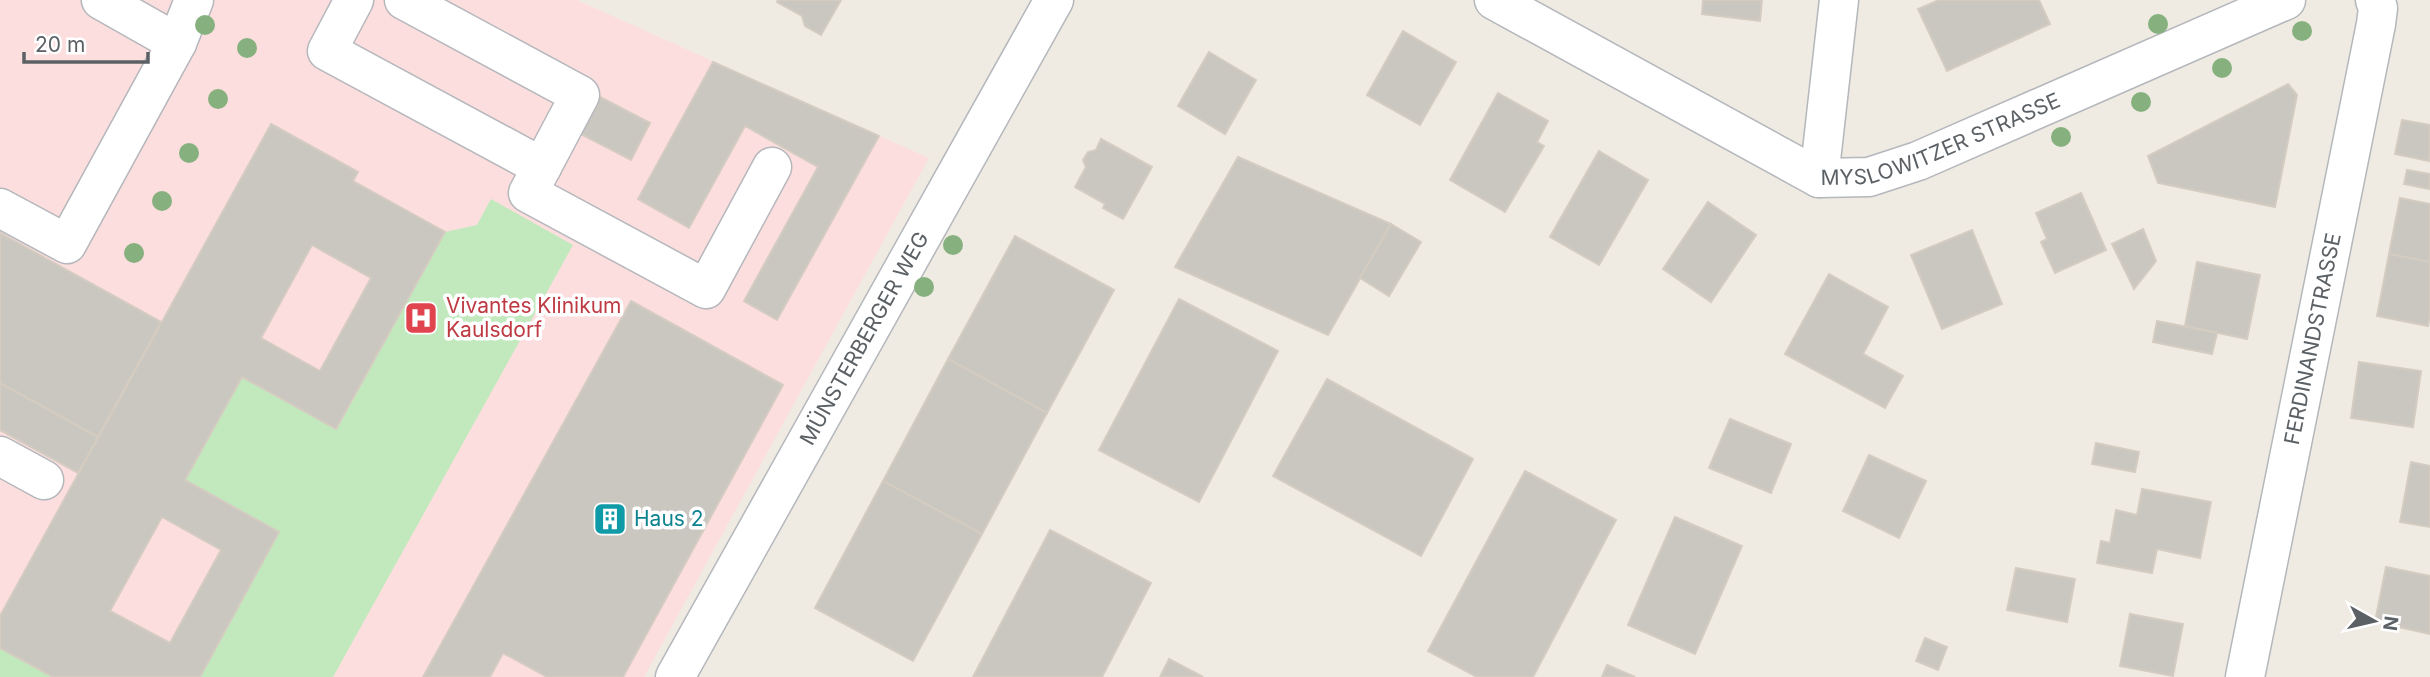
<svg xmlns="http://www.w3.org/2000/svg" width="2430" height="677" font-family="Inter,sans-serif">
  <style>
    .medical { fill: #fddede }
    .green { fill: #c2e9bd }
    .building { fill: #cac6c0; stroke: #d4ccc1; stroke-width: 2; fill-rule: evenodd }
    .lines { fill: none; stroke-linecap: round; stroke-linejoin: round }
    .minor-casing { stroke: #b4b7bb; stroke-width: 41 }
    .minor { stroke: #fff; stroke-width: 38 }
    .tree { fill: #86b17f }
    .labels { text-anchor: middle; stroke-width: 7; stroke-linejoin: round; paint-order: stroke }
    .street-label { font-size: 21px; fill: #5b6065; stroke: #fff }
    .health-label { font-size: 21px; fill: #be3a42; stroke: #fff; text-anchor: start }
    .culture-label { font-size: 21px; fill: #0d838f; stroke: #fff; text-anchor: start }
  </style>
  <rect width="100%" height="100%" fill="#efebe3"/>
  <polygon class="medical" points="0,0 577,0 929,158 644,677 0,677"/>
  <g class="green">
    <polygon points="491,199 573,245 333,677 200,677 279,532 185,480 242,377 337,429 445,232 477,225"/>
    <polygon points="0,648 53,677 0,677"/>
  </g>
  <g class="building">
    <polygon points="778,0 841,0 821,35 805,26 802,16 777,2"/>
    <polygon points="1703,0 1762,0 1760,21 1702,14"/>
    <polygon points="1939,0 2039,0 2050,24 1947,71 1918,9"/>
    <polygon points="1403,31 1456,62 1420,125 1367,95"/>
    <polygon points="1209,52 1256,80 1225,134 1178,106"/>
    <polygon points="713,62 879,136 777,320 744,301 818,167 745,126 689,228 638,199"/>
    <polygon points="2288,84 2297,95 2275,207 2158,183 2148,156"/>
    <polygon points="1498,93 1548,121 1537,142 1544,146 1505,212 1450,180"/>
    <polygon points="598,96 650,123 631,160 579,133"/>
    <polygon points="2402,120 2430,125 2429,161 2395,154"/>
    <path d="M271 124 358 172 353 181 445 232 336 429 242 377 185 480 279 532 200 677H53L0 648V616ZM312 245 371 278 320 371 261 338ZM162 517 221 550 170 643 110 611Z"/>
    <polygon points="1101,139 1152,167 1123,219 1103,208 1105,204 1075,187 1086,167 1083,160 1088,152 1096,150"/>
    <polygon points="1599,151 1648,180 1599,265 1550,237"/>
    <polygon points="1238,157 1391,224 1328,335 1175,267"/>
    <polygon points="2407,170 2430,174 2429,189 2404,184"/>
    <polygon points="2081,193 2106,250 2055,273 2041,242 2047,239 2036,213"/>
    <polygon points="2400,198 2430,204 2430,262 2389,254"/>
    <polygon points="1708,202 1756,235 1711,302 1663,269"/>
    <polygon points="1391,224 1421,242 1389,296 1360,278"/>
    <polygon points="2143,229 2156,261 2134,289 2112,244"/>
    <polygon points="1972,230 2002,304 1942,329 1911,255"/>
    <polygon points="0,233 161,322 98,437 0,383"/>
    <polygon points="1015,236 1114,290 1047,413 948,359"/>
    <polygon points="2389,254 2430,262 2430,315 2428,326 2377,316"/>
    <polygon points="2197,262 2260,275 2247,339 2185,326"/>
    <polygon points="1829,274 1888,307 1863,354 1903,376 1885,408 1785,354"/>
    <polygon points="1179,299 1278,351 1199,502 1099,450"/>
    <polygon points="631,301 783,385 623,677 547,677 503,653 490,677 423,677"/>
    <polygon points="2157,321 2217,333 2212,354 2153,342"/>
    <polygon points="948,359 1047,413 982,534 883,481"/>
    <polygon points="2359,362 2421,371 2413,427 2351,418"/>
    <polygon points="1327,379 1473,459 1421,556 1273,476"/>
    <polygon points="0,383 98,437 78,473 0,430"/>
    <polygon points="1730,419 1791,444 1771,493 1709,468"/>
    <polygon points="2096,443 2139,452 2135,472 2092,464"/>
    <polygon points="1869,455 1926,481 1899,538 1843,511"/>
    <polygon points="2411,462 2430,466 2430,527 2400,522"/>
    <polygon points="1525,471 1616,520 1533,677 1477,677 1428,651"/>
    <polygon points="883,481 982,534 913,661 815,608"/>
    <polygon points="2142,489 2211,502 2200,558 2157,549 2152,573 2097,563 2101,541 2110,543 2116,510 2137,515"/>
    <polygon points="1675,517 1742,546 1695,654 1628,625"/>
    <polygon points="1050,530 1151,583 1102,677 973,677"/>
    <polygon points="2386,567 2430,576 2430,634 2375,622"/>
    <polygon points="2016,568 2075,579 2067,622 2007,610"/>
    <polygon points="2130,614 2183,624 2173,676 2120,666"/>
    <polygon points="1925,638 1947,647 1938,670 1916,661"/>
    <polygon points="1169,659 1203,677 1160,677"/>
    <polygon points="1607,665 1635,677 1602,677"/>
  </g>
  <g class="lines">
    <defs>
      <g id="minor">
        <polyline points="101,0 177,43"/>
        <polyline points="354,0 327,51 542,167"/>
        <polyline points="404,0 580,95 528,193 706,289 772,167"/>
        <path id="s1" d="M1494 0 1819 178 1869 177 1918 161 2286 0"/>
        <polyline points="1819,178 1839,0"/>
        <polyline points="0,208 67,244 177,43 194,0"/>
        <polyline points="0,456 44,480"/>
        <path id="s2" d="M675 677 1054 0"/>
        <path id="s3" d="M2245 677 2376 24 2378 8 2375 0"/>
      </g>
    </defs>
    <use href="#minor" class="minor-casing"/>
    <use href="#minor" class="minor"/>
  </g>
  <g class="tree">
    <circle cx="2158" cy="24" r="10"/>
    <circle cx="205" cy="25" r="10"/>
    <circle cx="2302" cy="31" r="10"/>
    <circle cx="247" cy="48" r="10"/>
    <circle cx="2222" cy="68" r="10"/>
    <circle cx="218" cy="99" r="10"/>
    <circle cx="2141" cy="102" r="10"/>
    <circle cx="2061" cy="137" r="10"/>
    <circle cx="189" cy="153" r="10"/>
    <circle cx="162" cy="201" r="10"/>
    <circle cx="953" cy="245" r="10"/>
    <circle cx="134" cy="253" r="10"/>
    <circle cx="924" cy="287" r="10"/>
  </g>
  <defs>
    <symbol id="hospital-square" viewBox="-11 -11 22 22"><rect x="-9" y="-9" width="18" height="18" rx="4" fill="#e0444e" stroke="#fff"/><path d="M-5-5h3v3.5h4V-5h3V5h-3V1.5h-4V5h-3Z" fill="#fff"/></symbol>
    <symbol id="building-square" viewBox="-11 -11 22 22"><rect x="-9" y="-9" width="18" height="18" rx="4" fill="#0f9aa8" stroke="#fff"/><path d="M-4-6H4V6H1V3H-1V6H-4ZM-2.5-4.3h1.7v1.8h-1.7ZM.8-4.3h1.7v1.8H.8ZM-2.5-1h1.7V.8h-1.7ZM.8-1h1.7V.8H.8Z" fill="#fff"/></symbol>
  </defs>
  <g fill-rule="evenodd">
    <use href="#hospital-square" x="402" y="299" width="38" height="38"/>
    <use href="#building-square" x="591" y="500" width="38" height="38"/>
  </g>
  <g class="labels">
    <g class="street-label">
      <text dy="7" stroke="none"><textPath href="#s1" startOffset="499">MYSLOWITZER STRASSE</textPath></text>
      <text dy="7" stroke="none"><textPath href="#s2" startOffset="388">MÜNSTERBERGER WEG</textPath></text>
      <text dy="7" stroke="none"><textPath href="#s3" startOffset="345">FERDINANDSTRASSE</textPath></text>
    </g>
    <g class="health-label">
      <text x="446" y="313">Vivantes Klinikum<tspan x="446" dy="24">Kaulsdorf</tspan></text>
    </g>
    <g class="culture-label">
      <text x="634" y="526">Haus 2</text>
    </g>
  </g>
  <g transform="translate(2374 621) rotate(98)" stroke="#ffffff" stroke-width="5" paint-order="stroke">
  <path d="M0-5L12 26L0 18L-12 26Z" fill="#5b6065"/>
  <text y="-10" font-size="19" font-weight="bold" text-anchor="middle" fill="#5b6065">N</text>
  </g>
  <path d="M24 52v10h124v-10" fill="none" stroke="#5b6065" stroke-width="3.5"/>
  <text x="35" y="52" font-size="21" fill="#5b6065" stroke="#ffffff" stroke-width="5" paint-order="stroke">20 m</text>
</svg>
